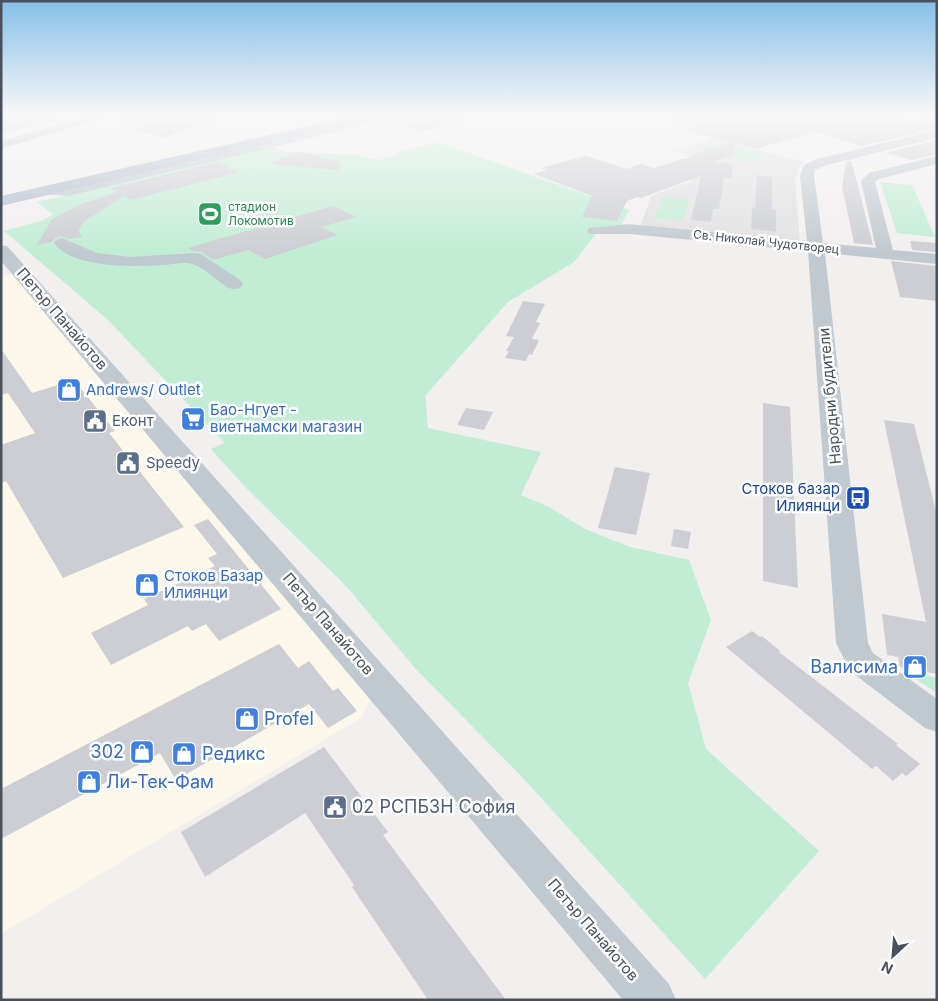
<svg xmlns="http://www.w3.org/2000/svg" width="938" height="1001" font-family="Inter,sans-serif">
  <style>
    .commercial { fill: #fbf7ea }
    .education { fill: #e2e0e1 }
    .green { fill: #c0edd4 }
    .building { fill: #ccced3 }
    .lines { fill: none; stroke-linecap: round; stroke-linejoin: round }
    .minor { fill: #c0c9d0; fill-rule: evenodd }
    .major { fill: #b0bdcc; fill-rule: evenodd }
    .tram { stroke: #b2b4b9; stroke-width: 1 }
    .labels { text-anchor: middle; stroke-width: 5; stroke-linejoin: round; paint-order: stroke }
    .far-leisure-label { font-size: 12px; fill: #27864d; stroke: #fff; text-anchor: start }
    .far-street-label { font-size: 12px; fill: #48515c; stroke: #fff }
    .street-label { font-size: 15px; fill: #48515c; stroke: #fff }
    .shop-label { font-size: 15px; fill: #366cbe; stroke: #fff; text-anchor: start }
    .service-label { font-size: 15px; fill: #4e5e75; stroke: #fff; text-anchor: start }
    .transit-label { font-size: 15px; fill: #164399; stroke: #fff; text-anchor: end }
    .near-shop-label { font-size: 18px; fill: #366cbe; stroke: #fff; text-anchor: start }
    .near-service-label { font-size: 18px; fill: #4e5e75; stroke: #fff; text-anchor: start }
  </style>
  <rect width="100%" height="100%" fill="#f2efef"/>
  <polygon class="commercial" points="22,272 379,684 361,718 1,934 1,277"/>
  <polygon class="education" points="713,138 804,162 798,170 795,180 800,243 640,227 651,196 694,180 694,176 698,157 675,151"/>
  <g class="green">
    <polygon points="438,142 629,210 620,227 596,234 574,262 508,302 425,396 428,428 541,452 521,495 549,507 585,529 630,547 689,560 711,620 688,683 706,749 819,851 705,979 523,778 416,669 345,585 246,488 211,449 225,443 223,441 108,320 4,231 44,220 53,214 37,202 246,152 274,147 285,152 351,154 379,160 398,155 395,153"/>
    <polygon points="721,143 767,155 749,162 702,149"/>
    <polygon points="880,182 912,185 935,237 897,233"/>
    <polygon points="661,197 689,199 684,220 655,218"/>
    <polygon points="908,671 937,678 937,693 907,673"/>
  </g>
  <g class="building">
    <polygon points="1,115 57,115 58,121 1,134"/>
    <polygon points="123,115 220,115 220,117 162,138 134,129 143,126 122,122"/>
    <polygon points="402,115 465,115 466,120 421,132 389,121"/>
    <polygon points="674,115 751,115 769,119 769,115 876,115 918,121 937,125 937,128 862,146 814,132 756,149 735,143 734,155 712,162 733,164 731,178 724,177 719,209 713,209 711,222 691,220 701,176 641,198 637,197 627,201 617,221 582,217 592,196 534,174 547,170 541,168 586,156 627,169 640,164 654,168 683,159 688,159 687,157 729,142 683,130 696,126 674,120"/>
    <polygon points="937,140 937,154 912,160 885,153"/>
    <polygon points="301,152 340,162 339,170 268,164"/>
    <polygon points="851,161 859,190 873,245 854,243 842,187 846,162"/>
    <polygon points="217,162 240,172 131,200 124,196 85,221 78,231 82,237 69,239 61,236 55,238 52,242 37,245 51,220 78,205 117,192 110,188"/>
    <polygon points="757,175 772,177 772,209 776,210 776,232 751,229 752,207 755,208"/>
    <polygon points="333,206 357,217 321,227 338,235 265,259 248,250 213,260 202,252 193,251 188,248"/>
    <polygon points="910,241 937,243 937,252 912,250"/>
    <polygon points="891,261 937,266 937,301 900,297"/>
    <polygon points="523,301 545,304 536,322 540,323 532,339 539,340 532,355 529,354 526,361 505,358 509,351 506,351 514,337 506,336"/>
    <polygon points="1,349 32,393 74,380 115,431 109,433 184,527 63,578 6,481 1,483 1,445 35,433 8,393 1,395"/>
    <polygon points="763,403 790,407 798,588 763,581"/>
    <polygon points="466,408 493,412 484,430 457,425"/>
    <polygon points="884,420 914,424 937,515 937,674 900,667 898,657 887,655 882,614 926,622"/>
    <polygon points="615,467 650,473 636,535 598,528"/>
    <polygon points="208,519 281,609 219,641 206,624 192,631 188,626 111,665 91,633 148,605 144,599 215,566 208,558 217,554 194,525"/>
    <polygon points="674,529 691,532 688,549 671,546"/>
    <polygon points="752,631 760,637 762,636 780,651 779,652 898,744 896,745 920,764 906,776 902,773 893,781 876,766 872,769 726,647"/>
    <polygon points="279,644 298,668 309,661 333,691 338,688 357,711 328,728 309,704 176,780 160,753 1,839 1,789"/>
    <polygon points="324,747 388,832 383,835 506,1000 428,1000 352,887 354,885 305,813 205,877 181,832"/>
  </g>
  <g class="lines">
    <g class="minor">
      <polygon points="90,115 109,115 107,117 1,149 1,141"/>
      <polygon points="379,115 400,115 394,118 68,196 40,194 38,191 40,188 68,188"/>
      <polygon points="915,115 937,116 937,122 917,117"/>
      <polygon points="937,130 937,138 827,165 815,170 814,176 823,243 876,248 861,181 869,173 937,156 937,164 879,179 875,182 893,250 937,254 937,264 825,253 868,643 873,653 937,699 937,732 925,728 850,671 836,643 808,251 629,234 589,234 587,231 589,228 629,224 807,241 800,176 804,165 817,159"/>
      <path d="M62 238 97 253 130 257 195 253 201 254 240 280 243 284 240 288 234 289 228 288C218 281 203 267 192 264 184 261 170 265 161 265 134 267 71 268 54 243L56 240Z"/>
      <polygon points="1,245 7,246 669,984 676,1000 623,1000 1,261"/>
    </g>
    <polygon class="major" points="357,115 379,115 373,119 1,206 1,196"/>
    <g class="tram">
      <polyline points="916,115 937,121"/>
      <polyline points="1,146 106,115"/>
    </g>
  </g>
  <linearGradient id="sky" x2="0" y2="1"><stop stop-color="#85bfe8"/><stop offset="0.45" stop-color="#f9f8f8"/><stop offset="1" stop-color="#f9f8f8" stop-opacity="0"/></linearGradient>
  <rect width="938" height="255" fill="url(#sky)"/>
  <defs>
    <symbol id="stadium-square" viewBox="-11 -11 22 22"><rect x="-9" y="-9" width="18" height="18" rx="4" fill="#2e9e5b" stroke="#fff"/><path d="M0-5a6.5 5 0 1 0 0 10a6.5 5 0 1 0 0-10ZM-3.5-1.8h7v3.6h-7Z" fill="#fff"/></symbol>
    <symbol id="shop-square" viewBox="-11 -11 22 22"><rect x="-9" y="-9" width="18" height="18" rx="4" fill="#3f7fe0" stroke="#fff"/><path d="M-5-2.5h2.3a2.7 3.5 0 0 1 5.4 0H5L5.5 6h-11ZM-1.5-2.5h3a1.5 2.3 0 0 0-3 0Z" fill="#fff"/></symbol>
    <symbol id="supermarket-square" viewBox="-11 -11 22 22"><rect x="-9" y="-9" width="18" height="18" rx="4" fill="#3f7fe0" stroke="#fff"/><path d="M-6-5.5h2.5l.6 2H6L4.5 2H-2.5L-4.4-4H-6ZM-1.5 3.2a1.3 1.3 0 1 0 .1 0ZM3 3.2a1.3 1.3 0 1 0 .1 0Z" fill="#fff"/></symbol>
    <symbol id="civic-square" viewBox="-11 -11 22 22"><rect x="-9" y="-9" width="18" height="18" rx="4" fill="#5c6f8a" stroke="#fff"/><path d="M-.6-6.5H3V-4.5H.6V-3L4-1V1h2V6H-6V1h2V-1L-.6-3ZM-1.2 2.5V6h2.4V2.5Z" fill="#fff"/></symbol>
    <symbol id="bus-square" viewBox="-11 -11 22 22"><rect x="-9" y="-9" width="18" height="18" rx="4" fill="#1a4fb4" stroke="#fff"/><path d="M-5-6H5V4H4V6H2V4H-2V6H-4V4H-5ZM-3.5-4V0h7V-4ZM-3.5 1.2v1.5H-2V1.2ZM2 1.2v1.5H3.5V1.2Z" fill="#fff"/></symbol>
  </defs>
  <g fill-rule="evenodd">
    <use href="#stadium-square" x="196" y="200" width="28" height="28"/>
    <use href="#shop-square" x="55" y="376" width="28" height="28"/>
    <use href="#supermarket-square" x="179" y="405" width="28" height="28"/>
    <use href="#civic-square" x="81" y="407" width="28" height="28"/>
    <use href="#civic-square" x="114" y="449" width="28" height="28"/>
    <use href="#bus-square" x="844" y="484" width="28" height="28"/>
    <use href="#shop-square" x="133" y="571" width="28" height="28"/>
    <use href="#shop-square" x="901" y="653" width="28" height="28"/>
    <use href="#shop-square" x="233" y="705" width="28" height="28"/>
    <use href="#shop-square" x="128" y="738" width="28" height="28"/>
    <use href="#shop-square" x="170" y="740" width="28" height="28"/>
    <use href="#shop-square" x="75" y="768" width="28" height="28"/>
    <use href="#civic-square" x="321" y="793" width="28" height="28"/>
  </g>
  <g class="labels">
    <g class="far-leisure-label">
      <text x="228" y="211">стадион<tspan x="228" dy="14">Локомотив</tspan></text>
    </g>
    <g class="far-street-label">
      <text transform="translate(766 242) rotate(6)" y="4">Св. Николай Чудотворец</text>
    </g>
    <g class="street-label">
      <text transform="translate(62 319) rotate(49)" y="5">Петър Панайотов</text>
      <text transform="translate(830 396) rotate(-95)" y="5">Народни будители</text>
      <text transform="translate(328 624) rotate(49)" y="5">Петър Панайотов</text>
      <text transform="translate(593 930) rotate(49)" y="5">Петър Панайотов</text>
    </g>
    <g class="shop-label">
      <text x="86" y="395">Andrews/ Outlet</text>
      <text x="210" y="415">Бао-Нгует -<tspan x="210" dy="17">виетнамски магазин</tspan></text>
      <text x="164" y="581">Стоков Базар<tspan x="164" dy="17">Илиянци</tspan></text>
    </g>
    <g class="service-label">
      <text x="112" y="426">Еконт</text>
      <text x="146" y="468">Speedy</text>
    </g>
    <g class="transit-label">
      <text x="840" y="494">Стоков базар<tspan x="840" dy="17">Илиянци</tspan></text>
    </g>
    <g class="near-shop-label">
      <text x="898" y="673" text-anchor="end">Валисима</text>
      <text x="264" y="725">Profel</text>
      <text x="124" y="758" text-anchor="end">302</text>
      <text x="202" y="760">Редикс</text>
      <text x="106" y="788">Ли-Тек-Фам</text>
    </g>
    <g class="near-service-label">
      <text x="352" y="813">02 РСПБЗН София</text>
    </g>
  </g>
  <rect width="938" height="1001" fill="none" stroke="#48515c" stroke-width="5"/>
  <g transform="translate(893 956) rotate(206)" stroke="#ffffff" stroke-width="4" paint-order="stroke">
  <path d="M0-4L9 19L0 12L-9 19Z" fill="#48515c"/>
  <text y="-8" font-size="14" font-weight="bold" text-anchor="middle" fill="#48515c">N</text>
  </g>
</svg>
